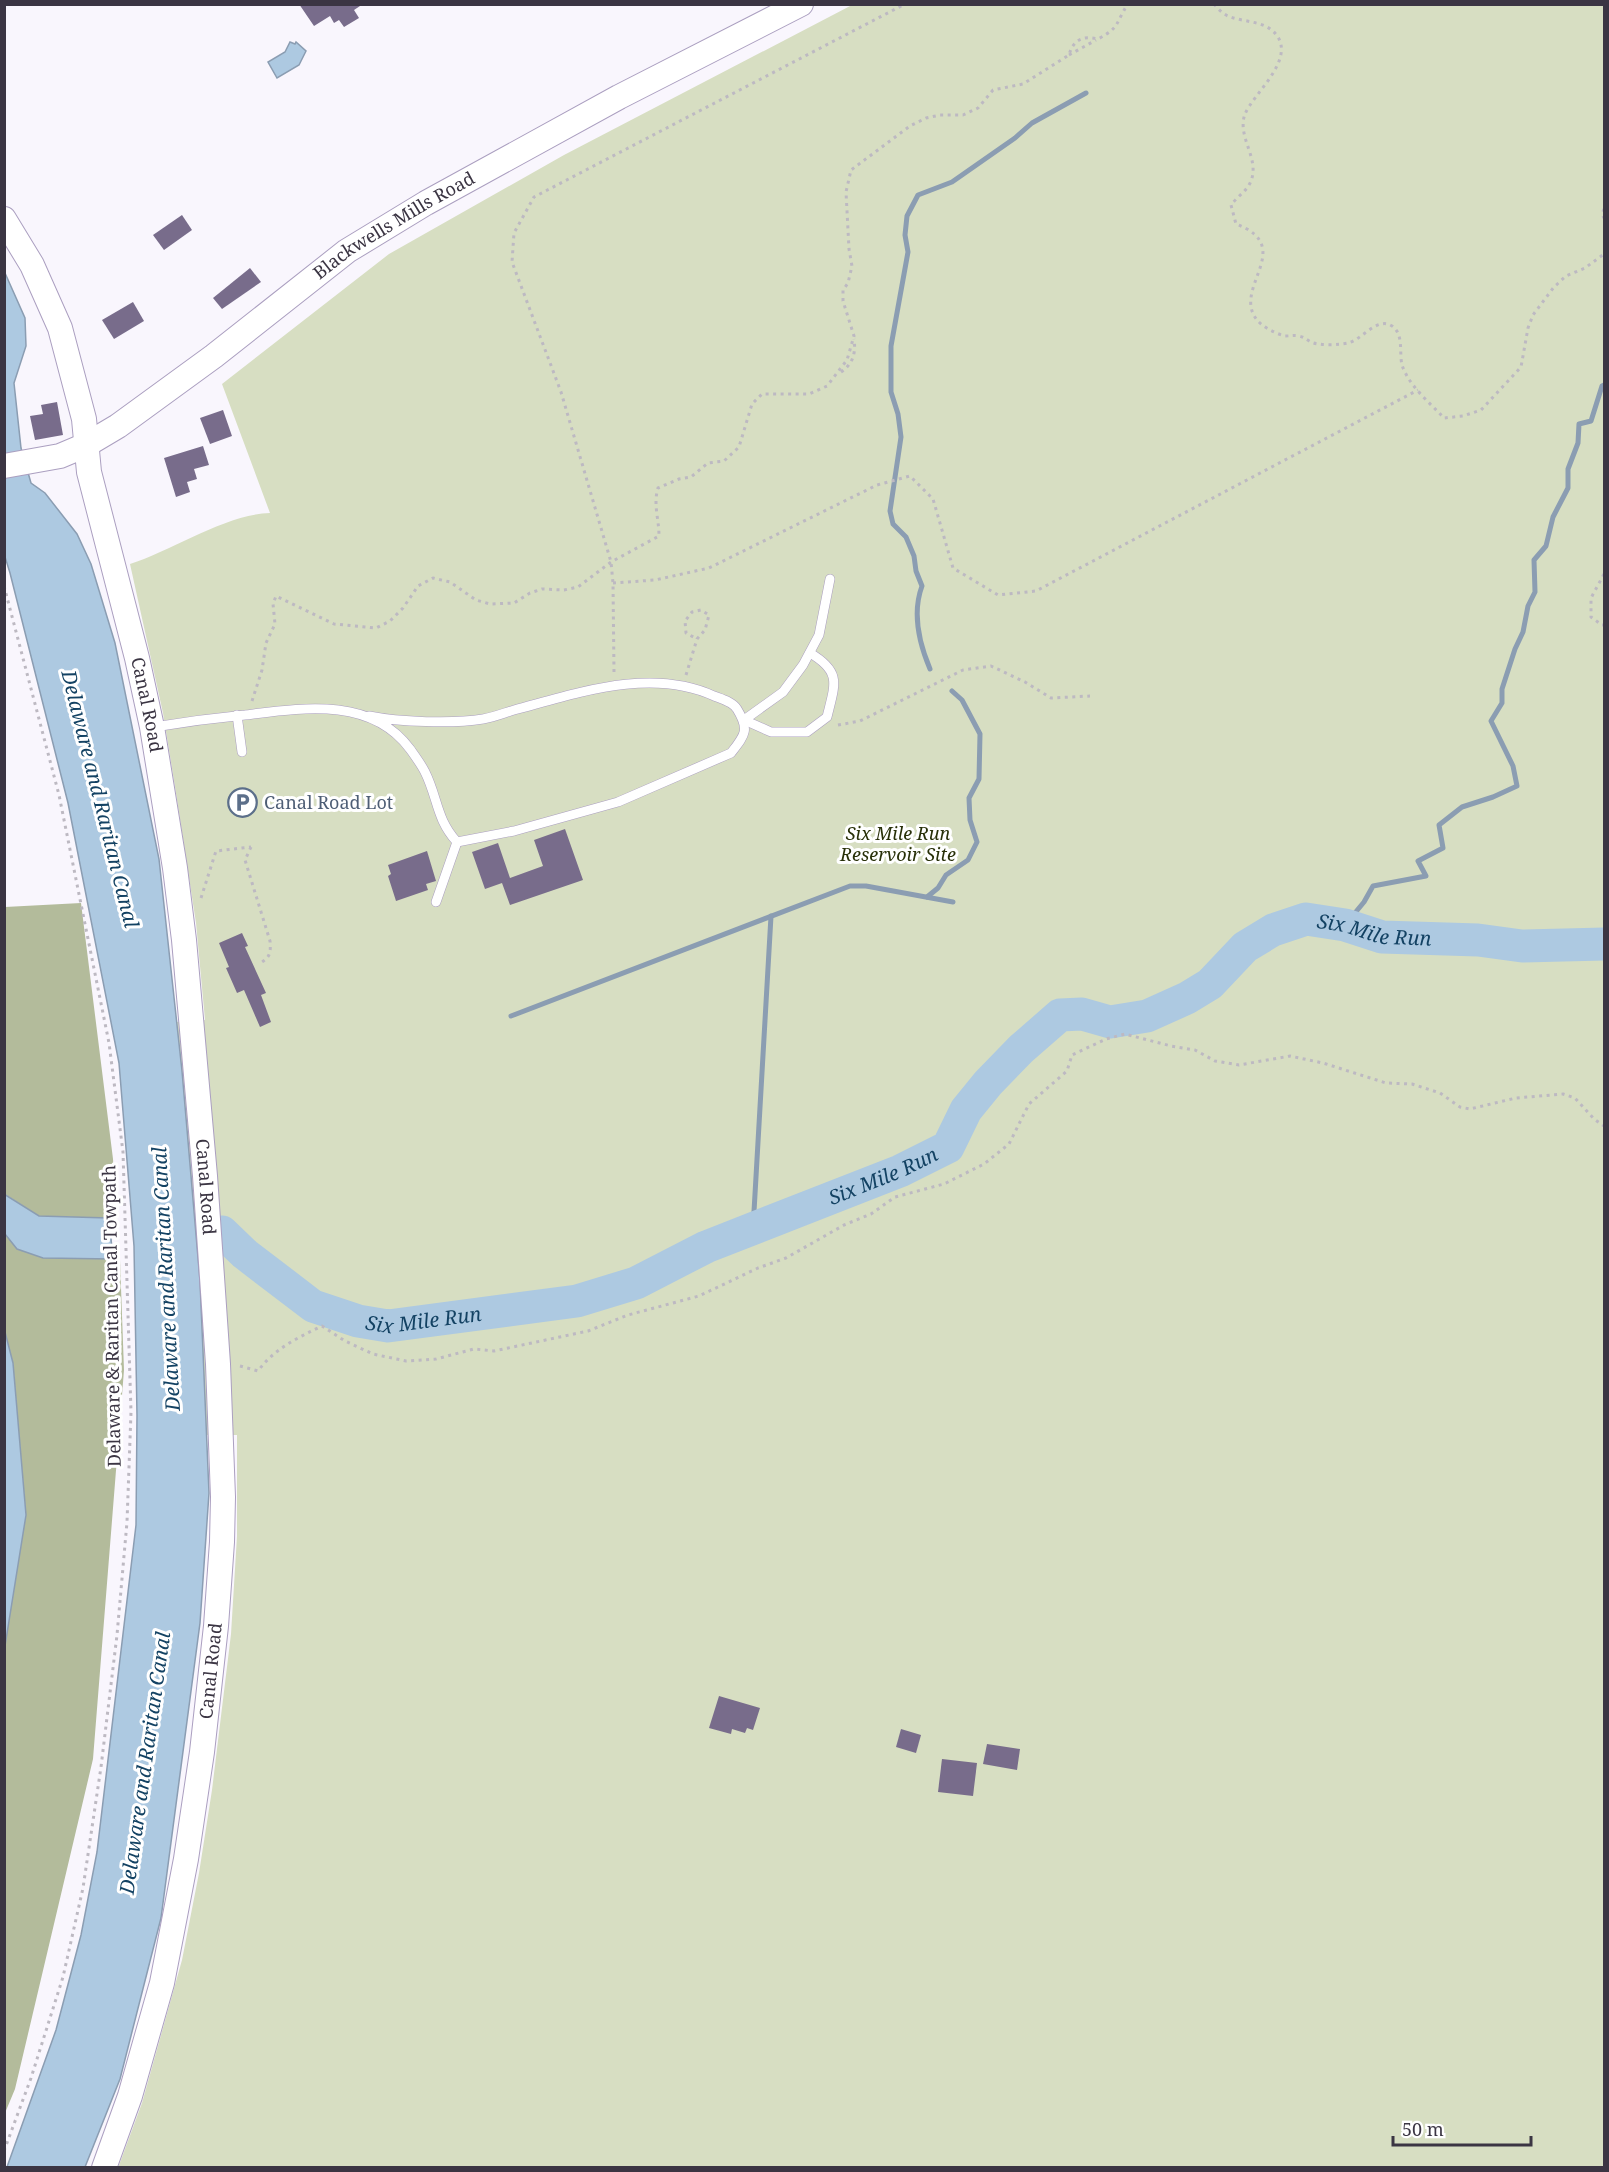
<svg xmlns="http://www.w3.org/2000/svg" width="1609" height="2172" font-family="'Noto Serif',serif">
  <style>
    .green { fill: #d7dec2 }
    .forest { fill: #b3bb9b }
    .water { fill: #adc9e1; stroke: #8b9db2; stroke-width: 1.5 }
    .lines { fill: none; stroke-linecap: round; stroke-linejoin: round }
    .stream { stroke: #8b9db2; stroke-width: 5 }
    .river { stroke: #adc9e1; stroke-width: 33 }
    .building { fill: #786c8b }
    .service-casing { stroke: #ab9fc0; stroke-width: 10 }
    .tertiary-casing { stroke: #ab9fc0; stroke-width: 26 }
    .path { stroke: #bdb9c2; stroke-width: 3; stroke-dasharray: 3 4.5; stroke-linecap: butt }
    .service { stroke: #fff; stroke-width: 9 }
    .tertiary { stroke: #fff; stroke-width: 24 }
    .labels { text-anchor: middle; stroke-width: 6; stroke-linejoin: round; paint-order: stroke }
    .street-label { font-size: 18px; fill: #3b3543; stroke: #fff }
    .service-label { font-size: 18px; fill: #4e5e75; stroke: #fff; text-anchor: start }
    .park-label { font-size: 18px; font-style: italic; fill: #283008; stroke: #fff }
    .water-label { font-size: 20px; font-style: italic; fill: #134263; stroke: #fff }
  </style>
  <rect width="100%" height="100%" fill="#f9f6fd"/>
  <path class="green" d="M852 5H1604V2167L118 2168 142 2103 182 1960 199 1873 212 1790 231 1634 237 1536V1435H206L200 1281 177 1022 205 1020 196 923 175 787 163 713 130 564C173 550 226 514 270 513L222 384 389 254 564 155Z"/>
  <g class="forest">
    <polygon points="81,903 113,1159 116,1217 109,1218 39,1216 5,1194 5,907"/>
    <polygon points="5,1234 17,1249 120,1260 124,1370 93,1759 15,2089 5,2113 4,1646 26,1515 13,1363 5,1332"/>
  </g>
  <g class="water">
    <polygon points="290,42 295,44 296,42 306,51 299,65 277,78 268,62 285,52"/>
    <polygon points="5,273 25,318 26,346 14,383 21,448 31,483 45,493 77,534 91,564 115,643 159,859 182,1071 200,1281 209,1493 200,1623 161,1918 120,2079 85,2167 7,2167 56,2030 81,1935 97,1852 136,1525 137,1415 134,1246 119,1063 68,803 10,573 5,557"/>
    <polygon points="4,1194 39,1216 109,1218 113,1259 43,1258 17,1249 5,1234"/>
    <polygon points="5,1332 13,1363 26,1515 5,1646"/>
  </g>
  <g class="lines">
    <g class="stream">
      <path d="M930 669C919 643 912 613 922 586L916 571 914 556 906 537 893 524 890 511 901 437 898 414 891 392V346L908 252 905 235 907 216 918 195 952 182 1015 138 1032 123 1086 93"/>
      <polyline points="927,897 938,888 946,875 968,860 977,842 970,820 969,798 979,779 980,734 962,700 952,691"/>
      <polyline points="1345,925 1364,902 1373,886 1426,876 1418,861 1443,848 1439,825 1462,807 1493,797 1517,786 1513,766 1491,721 1502,703 1502,689 1515,649 1523,632 1528,606 1535,592 1534,560 1546,546 1553,517 1568,488 1568,469 1578,443 1579,424 1591,421 1602,386 1604,385"/>
      <polyline points="511,1016 850,886 866,886 953,902"/>
      <polyline points="753,1229 771,916"/>
    </g>
    <path class="river" id="s1" d="M222 1232 245 1254 313 1306 358 1321 388 1326 577 1301 636 1283 706 1247 900 1171 948 1147 966 1110 988 1083 1021 1049 1060 1015 1082 1014 1110 1022 1147 1016 1187 998 1210 984 1245 947 1273 930 1306 919 1345 925 1382 937 1478 940 1522 946 1604 944"/>
  </g>
  <g class="building">
    <polygon points="299,4 363,4 354,10 359,18 344,27 339,20 334,23 330,16 314,26"/>
    <polygon points="182,215 192,230 164,250 153,235"/>
    <polygon points="250,268 261,282 222,309 213,298"/>
    <polygon points="133,302 144,321 114,339 102,320"/>
    <polygon points="57,402 63,435 35,440 30,416 43,414 41,405"/>
    <polygon points="223,410 232,436 210,444 200,418"/>
    <polygon points="203,446 209,465 194,469 197,479 187,482 190,492 176,497 164,458"/>
    <polygon points="565,829 583,880 510,905 502,883 485,889 472,852 498,843 510,878 543,866 534,840"/>
    <polygon points="427,851 436,881 426,884 428,890 396,901 388,876 391,874 388,865"/>
    <polygon points="242,933 248,946 245,947 266,993 261,995 271,1022 260,1027 244,990 237,993 226,968 229,967 219,943"/>
    <polygon points="719,1696 760,1708 753,1730 747,1728 745,1733 732,1729 731,1734 709,1728"/>
    <polygon points="901,1729 921,1735 916,1753 896,1747"/>
    <polygon points="987,1744 1020,1749 1017,1770 983,1764"/>
    <polygon points="942,1759 977,1763 973,1796 938,1792"/>
  </g>
  <g class="lines">
    <defs>
      <g id="service">
        <polyline points="237,715 242,752"/>
        <polyline points="744,720 783,692 803,665 819,635 830,579"/>
        <path d="M744 720 771 732H807L827 717C835 684 842 672 810 653"/>
        <path d="M154 727C184 722 214 718 245 715 301 708 371 696 410 749 415 756 421 764 425 772 438 798 436 819 457 842L514 831 618 802 731 753C745 735 750 730 737 709 733 702 722 699 714 696 651 667 578 693 514 710 504 713 494 717 483 719 453 724 399 722 369 716"/>
        <polyline points="436,902 457,842"/>
      </g>
      <g id="tertiary">
        <path id="s2" d="M4 219 32 265 60 328 84 419 89 472 137 658 152 727 175 868 184 940 205 1176 218 1364 223 1497 222 1542 216 1626 202 1752 186 1859 162 1983 130 2096 104 2168"/>
        <path id="s3" d="M4 466 60 456 86 445 118 426 214 356 347 251 426 203 619 97 801 4"/>
      </g>
    </defs>
    <use href="#service" class="service-casing"/>
    <use href="#tertiary" class="tertiary-casing"/>
    <g class="path">
      <path d="M1214 4C1218 9 1223 14 1228 16 1245 23 1267 20 1278 37 1293 62 1254 93 1245 114 1236 138 1263 161 1249 185 1245 192 1236 198 1231 205L1236 224C1300 248 1225 292 1261 324 1267 329 1277 334 1285 336 1290 336 1294 335 1299 336 1304 337 1307 340 1311 342 1319 346 1339 345 1348 343 1362 340 1377 316 1392 326 1404 334 1399 353 1402 365 1409 386 1429 402 1444 418L1463 416 1481 410 1521 367 1528 328 1533 315 1554 287 1566 276 1585 268 1604 254"/>
      <polyline points="1069,55 1096,40"/>
      <polyline points="1604,209 1602,214 1604,218"/>
      <path d="M841 372C853 364 856 353 854 339"/>
      <polyline points="1604,574 1591,598 1591,617 1602,625 1604,625"/>
      <polyline points="613,583 655,580 709,568 877,485 910,476 933,499 953,568 998,595 1036,591 1418,390"/>
      <polyline points="4,586 59,795 109,1043 123,1152 131,1412 127,1522 117,1635 101,1767 83,1888 63,1977 31,2078 4,2151"/>
      <polyline points="614,672 613,583 611,562 561,392 512,262 514,233 534,197 905,4"/>
      <polyline points="686,675 697,639 705,630 709,615 701,610 692,612 685,621 686,633 697,639"/>
      <path d="M252 701 262 670 266 643 275 624 273 604 276 596 334 624 376 628 390 621 403 608 418 586 433 578 450 582 476 600 490 604 514 603 530 593 542 589 564 590 578 587 611 562 659 536C659 519 653 504 658 488L679 479 691 477 708 463 724 461 739 447 752 404 762 394H809L827 386 847 360 854 336 843 301V290L848 283 852 266 849 249 846 192 851 170 910 126 926 118 940 115H963L978 108 993 90 1023 84 1069 55C1073 40 1083 35 1098 39 1121 27 1115 23 1128 4"/>
      <polyline points="838,725 860,721 963,670 991,666 1025,682 1051,698 1090,696"/>
      <path d="M251 847 245 860 270 941C271 954 270 957 259 964"/>
      <polyline points="201,898 216,851 251,847"/>
      <path d="M240 1366 258 1371C274 1349 297 1338 322 1326L345 1341 373 1354 406 1361 436 1359 474 1349 494 1351 588 1331 628 1315 699 1296 758 1268 786 1258 844 1225 871 1214 895 1197 944 1184 984 1164 1009 1144 1029 1104 1067 1071 1072 1055 1106 1039 1125 1034 1171 1046 1195 1050 1215 1061 1239 1065 1290 1056 1323 1063 1386 1083 1412 1084 1440 1093 1460 1107 1470 1109 1516 1098 1563 1094 1575 1098 1594 1119 1604 1126"/>
    </g>
    <use href="#service" class="service"/>
    <use href="#tertiary" class="tertiary"/>
  </g>
  <defs>
    <symbol id="parking-ring" viewBox="-11 -11 22 22"><circle r="9.5" fill="#fff" stroke="#5c6f8a" stroke-width="1.5"/><path d="M-3.5-5.5H1a3.5 3.5 0 0 1 0 7H-1V5.5H-3.5ZM-1-3.4V-.6H.8a1.4 1.4 0 0 0 0-2.8Z" fill="#5c6f8a"/></symbol>
  </defs>
  <g fill-rule="evenodd">
    <use href="#parking-ring" x="226" y="786" width="33" height="33"/>
  </g>
  <g class="labels">
    <g class="street-label">
      <text dy="6" stroke="none"><textPath href="#s3" startOffset="464">Blackwells Mills Road</textPath></text>
      <text dy="6" stroke="none"><textPath href="#s2" startOffset="510">Canal Road</textPath></text>
      <text dy="6" stroke="none"><textPath href="#s2" startOffset="996">Canal Road</textPath></text>
      <text transform="translate(112 1316) rotate(-91)" y="6">Delaware &amp; Raritan Canal Towpath</text>
      <text transform="translate(211 1671) rotate(-84)" y="6">Canal Road</text>
    </g>
    <g class="service-label">
      <text x="264" y="809">Canal Road Lot</text>
    </g>
    <g class="park-label">
      <text x="898" y="840">Six Mile Run<tspan x="898" dy="21">Reservoir Site</tspan></text>
    </g>
    <g class="water-label">
      <text transform="translate(100 799) rotate(76)" y="7">Delaware and Raritan Canal</text>
      <text dy="7" stroke="none"><textPath href="#s1" startOffset="1311">Six Mile Run</textPath></text>
      <text dy="7" stroke="none"><textPath href="#s1" startOffset="717">Six Mile Run</textPath></text>
      <text transform="translate(166 1279) rotate(-93)" y="7">Delaware and Raritan Canal</text>
      <text dy="7" stroke="none"><textPath href="#s1" startOffset="231">Six Mile Run</textPath></text>
      <text transform="translate(145 1763) rotate(-82)" y="7">Delaware and Raritan Canal</text>
    </g>
  </g>
  <rect width="1609" height="2172" fill="none" stroke="#3b3543" stroke-width="12"/>
  <path d="M1393 2136v9h138v-9" fill="none" stroke="#3b3543" stroke-width="3"/>
  <text x="1402" y="2136" font-size="18" fill="#3b3543" stroke="#ffffff" stroke-width="4.5" paint-order="stroke">50 m</text>
</svg>
